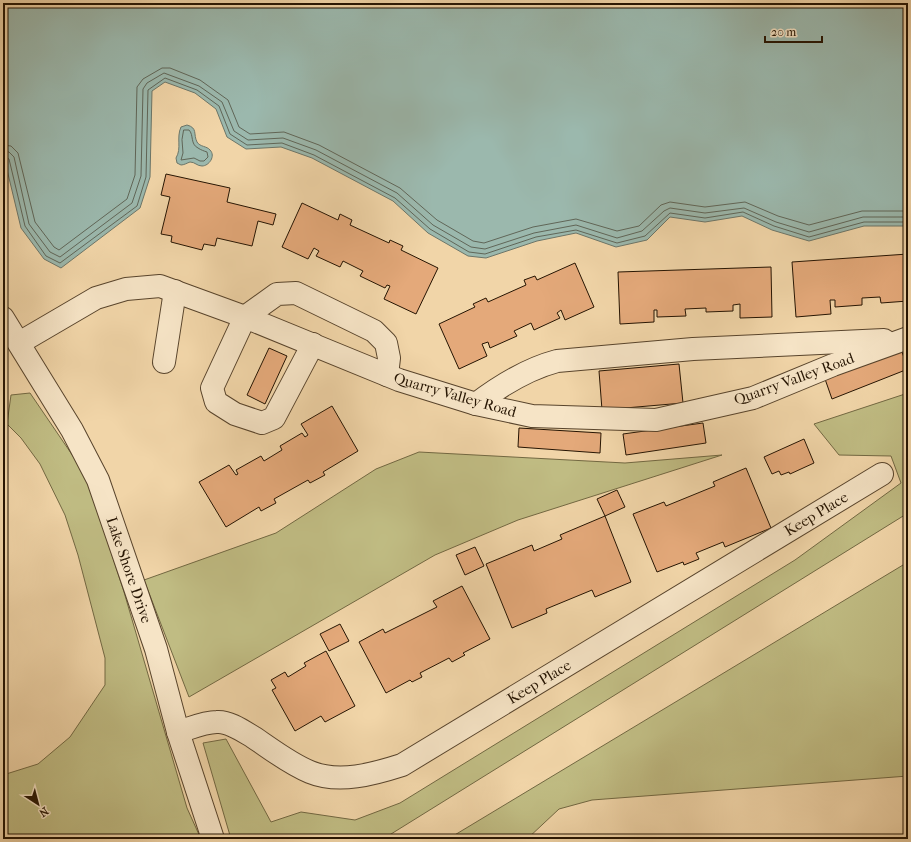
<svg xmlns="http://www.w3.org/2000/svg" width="911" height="842" font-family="'IM FELL French Canon',serif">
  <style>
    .green { fill: #c0bc83; stroke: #726842 }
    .water { fill: #9bb8ad; stroke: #6c7669 }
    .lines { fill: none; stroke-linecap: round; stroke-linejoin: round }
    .shore { stroke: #606658; stroke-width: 1 }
    .building { fill: #e4a97a; stroke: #251402 }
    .minor-casing { stroke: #58442c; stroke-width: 24 }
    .minor { stroke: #f6e4c6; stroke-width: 22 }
    .labels { text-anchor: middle; stroke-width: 4; stroke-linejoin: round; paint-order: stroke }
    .street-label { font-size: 15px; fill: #251402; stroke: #f6e4c6 }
  </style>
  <rect width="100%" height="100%" fill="#f1d5a8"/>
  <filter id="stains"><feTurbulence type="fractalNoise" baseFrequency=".005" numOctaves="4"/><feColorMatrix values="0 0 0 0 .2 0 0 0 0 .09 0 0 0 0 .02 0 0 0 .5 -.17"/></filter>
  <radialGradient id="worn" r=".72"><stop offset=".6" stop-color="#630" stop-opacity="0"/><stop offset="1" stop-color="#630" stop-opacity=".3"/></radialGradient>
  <g class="green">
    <polygon points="30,393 75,459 90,487 124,592 187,808 201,839 3,839 3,775 38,764 70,737 105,685 105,658 78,555 65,515 40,464 21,438 7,424 11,395"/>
    <polygon points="908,393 908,513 383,839 231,839 203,743 226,739 271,822 301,812 355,820 400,803 795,560 901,483 891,456 839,455 814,424"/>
    <polygon points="419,452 625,463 722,455 518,520 435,555 189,697 144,580 276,533 376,469"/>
    <polygon points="908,562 908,776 592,800 559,809 527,839 448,839"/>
  </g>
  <g class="water">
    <polygon points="3,3 908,3 908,226 864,226 809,241 772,230 742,216 705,222 670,217 647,240 616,247 576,233 537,241 486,258 468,256 428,233 393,201 312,158 281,147 246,149 227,137 216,109 195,93 165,82 152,91 150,177 140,208 61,268 44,259 21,228 3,153"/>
    <path d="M187 125C198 128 193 134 197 142 200 147 207 146 210 150 216 156 209 166 202 166 197 166 195 162 190 162 187 163 184 165 181 165L177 163 176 158C182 148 176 138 181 127Z"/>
  </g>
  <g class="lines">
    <g class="shore">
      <path d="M184 130H189C194 135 190 144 198 148 201 150 204 151 207 152L208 157 204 161H200L194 158 181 160 183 153 182 140Z"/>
      <polyline points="3,145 11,146 18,153 35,222 54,247 59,250 127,199 135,175 137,87 143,79 162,68 170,68 200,80 228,100 239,127 250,134 284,132 319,145 400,188 437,220 473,241 484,243 533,227 576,219 617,231 639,226 661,205 670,202 705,207 745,202 778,216 809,225 862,211 908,211"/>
      <polyline points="3,151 9,152 14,157 29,224 50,252 60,257 132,203 141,176 143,89 147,83 164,73 199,86 222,102 234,131 248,140 283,138 316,150 397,193 433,225 471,247 485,249 534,233 576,225 617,238 642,231 664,211 670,208 705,213 744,208 776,222 809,232 863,217 908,217"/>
      <polyline points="3,156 9,159 25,226 46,256 60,263 137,206 146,177 148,90 165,78 197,90 219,106 230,134 247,145 282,143 314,155 395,198 430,229 469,252 485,254 536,237 576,230 617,243 645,236 670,213 705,218 743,212 774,226 809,237 864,222 908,222"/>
    </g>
  </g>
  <g class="building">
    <polygon points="166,174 230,188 227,202 276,214 273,225 258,221 252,246 217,238 215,246 204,244 202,250 171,242 172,236 161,234 170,197 161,195"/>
    <polygon points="302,203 338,220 340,214 352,220 350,225 389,243 390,240 403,246 401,250 438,268 416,314 384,299 390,286 387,285 385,288 360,276 363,271 343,261 340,267 316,256 319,251 314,248 308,259 282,247"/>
    <polygon points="908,254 908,301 881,303 880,297 862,298 862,305 835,307 835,300 830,300 831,314 796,317 792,262"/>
    <polygon points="575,263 594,307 565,320 561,310 557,313 560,318 534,330 531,323 514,331 517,336 490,348 488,342 482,344 487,356 459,369 439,324 475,307 473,304 486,298 488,302 526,285 524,280 535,276 537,280"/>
    <polygon points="771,267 772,317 740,318 740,304 733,305 733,311 706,312 706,308 685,309 686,316 657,317 657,310 654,310 654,322 620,324 618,272"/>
    <polygon points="269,348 287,356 265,404 247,395"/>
    <polygon points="901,349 908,369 832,399 825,379"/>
    <polygon points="679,364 683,403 602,410 599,371"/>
    <polygon points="332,406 358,451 323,472 325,475 310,483 308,480 274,499 276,503 261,511 259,507 226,527 199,482 229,465 236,475 238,474 236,470 261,456 264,461 282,450 280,446 302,433 305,437 308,435 301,424"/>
    <polygon points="703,423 706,443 626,455 623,434"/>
    <polygon points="519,428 601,433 600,453 518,447"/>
    <polygon points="804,439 814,463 790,474 789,472 781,475 779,471 772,474 764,457"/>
    <polygon points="746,468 771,528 725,547 723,542 696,553 699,559 684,565 683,562 657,572 633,514 664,502 666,506 715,486 713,482"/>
    <polygon points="617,490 625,507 605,516 597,499"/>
    <polygon points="605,516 631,582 595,597 592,590 546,609 547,613 512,628 486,564 532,545 534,551 562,539 560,535"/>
    <polygon points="475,547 484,566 465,575 456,555"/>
    <polygon points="462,586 490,639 463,653 465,655 452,662 449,658 420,673 422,677 412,682 410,680 386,693 359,642 383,629 385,633 437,607 433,601"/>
    <polygon points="340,624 349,641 329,651 320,634"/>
    <polygon points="326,651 355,706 325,722 321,716 295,731 272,690 276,688 271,680 285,672 288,677 306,666 304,663"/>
  </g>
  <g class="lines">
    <defs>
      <g id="minor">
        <polyline points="3,318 72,430 98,480 156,649 178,732 213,839"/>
        <polyline points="19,343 96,298 126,289 160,286 245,317 399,380 476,404 532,416 656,420 753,398 833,365 908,338"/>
        <polyline points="313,344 274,418 262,423 235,414 216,402 212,388 245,317 277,294 296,293 374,331 386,343 389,358 387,375"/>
        <polyline points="164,362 175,291"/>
        <path d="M476 404C501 385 527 369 557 361L693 349 884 340"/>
        <path d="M178 732C191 728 204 722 217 722 229 721 243 731 253 737 271 749 290 764 310 772 339 784 374 774 402 765L882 474"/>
      </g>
    </defs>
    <use href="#minor" class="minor-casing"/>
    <use href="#minor" class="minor"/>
  </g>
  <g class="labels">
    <g class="street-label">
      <text transform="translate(794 379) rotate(-20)" y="5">Quarry Valley Road</text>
      <text transform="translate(455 395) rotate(16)" y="5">Quarry Valley Road</text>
      <text transform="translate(816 514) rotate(-31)" y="5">Keep Place</text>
      <text transform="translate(129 570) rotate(71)" y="5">Lake Shore Drive</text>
      <text transform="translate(539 682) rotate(-31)" y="5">Keep Place</text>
    </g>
  </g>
  <rect width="911" height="842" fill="none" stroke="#f1d5a8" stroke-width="16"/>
  <rect x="4" y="4" width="903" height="834" fill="none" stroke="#251402" stroke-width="2"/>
  <rect x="8" y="8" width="895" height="826" fill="none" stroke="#251402"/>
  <g transform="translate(38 804) rotate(144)" stroke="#f6e4c6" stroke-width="3" paint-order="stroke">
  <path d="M0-3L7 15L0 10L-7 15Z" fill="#251402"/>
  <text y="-6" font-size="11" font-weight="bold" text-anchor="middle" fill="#251402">N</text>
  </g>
  <path d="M765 36v6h57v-6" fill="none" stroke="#251402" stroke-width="2"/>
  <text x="771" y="36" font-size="12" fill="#251402" stroke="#f6e4c6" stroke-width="3" paint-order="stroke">20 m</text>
  <rect width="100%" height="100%" filter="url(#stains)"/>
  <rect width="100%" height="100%" fill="url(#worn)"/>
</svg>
